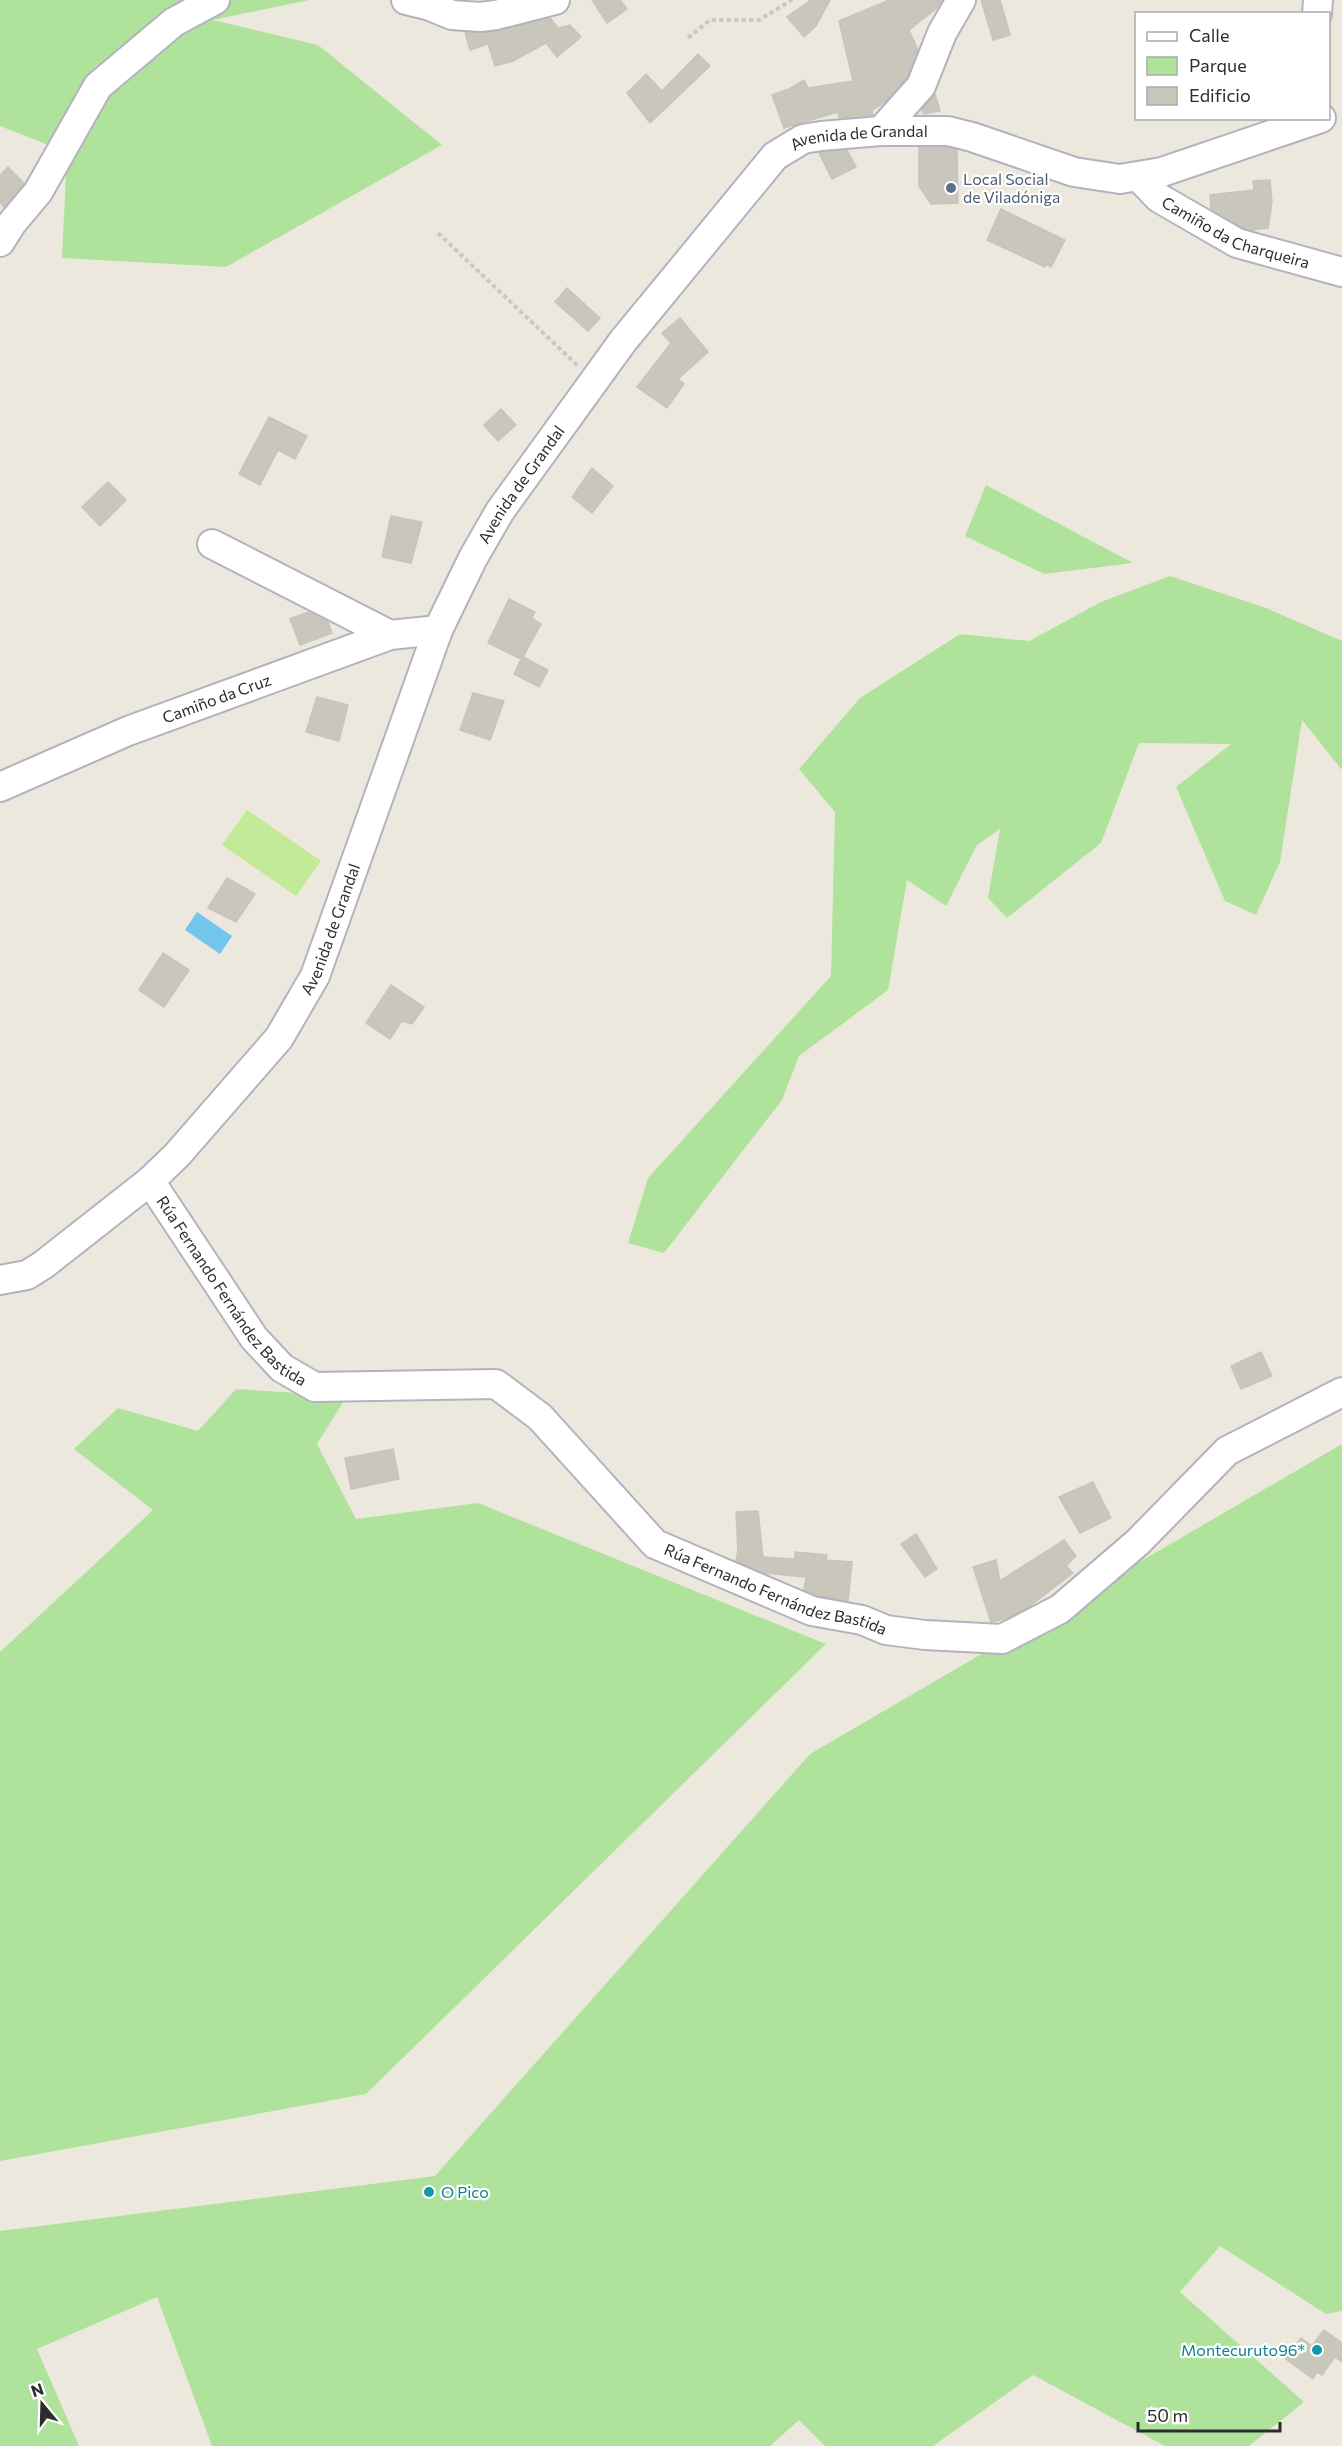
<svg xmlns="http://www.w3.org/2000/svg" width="1342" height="2446" font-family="Commissioner,sans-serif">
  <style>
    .green { fill: #afe39b }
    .pitch { fill: #c2ea97 }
    .water { fill: #72c6ee }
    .building { fill: #c9c6bc; stroke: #c9c4b8; stroke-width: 1.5 }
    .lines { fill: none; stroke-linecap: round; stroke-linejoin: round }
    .minor-casing { stroke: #b2b3bf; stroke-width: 32 }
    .path { stroke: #c8c8c8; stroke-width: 4; stroke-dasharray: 4.5 3; stroke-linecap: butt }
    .minor { stroke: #fff; stroke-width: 28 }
    .service-dot { fill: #5c6f8a; stroke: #fff; stroke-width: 2 }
    .culture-dot { fill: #0f9aa8; stroke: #fff; stroke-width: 2 }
    .labels { text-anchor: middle; stroke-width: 4.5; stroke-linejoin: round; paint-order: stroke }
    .street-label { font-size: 16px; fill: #2c2c2c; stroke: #fff }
    .service-label { font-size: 16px; fill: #4e5e75; stroke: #fff; text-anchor: start }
    .culture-label { font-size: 16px; fill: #0d838f; stroke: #fff; text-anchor: start }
  </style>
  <rect width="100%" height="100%" fill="#ede8de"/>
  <g class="green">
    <polygon points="0,0 309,0 213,20 318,45 442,145 226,267 62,258 67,152 0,126"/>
    <polygon points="986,485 1133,563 1044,574 965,536"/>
    <polygon points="1170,576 1266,608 1342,641 1342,770 1302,720 1280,862 1256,915 1225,901 1176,787 1231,744 1139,743 1101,843 1007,918 988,898 1000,829 977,845 946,906 907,880 888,990 799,1056 782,1100 664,1253 628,1243 648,1178 831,976 835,812 799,769 860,698 960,634 1029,641 1101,602"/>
    <polygon points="236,1389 347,1396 317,1444 356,1519 478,1503 826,1644 366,2094 0,2161 0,1652 153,1510 74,1449 118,1408 198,1431"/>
    <polygon points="1342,1444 1342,2311 1326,2314 1220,2246 1180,2292 1304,2402 1249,2446 1165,2446 1033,2375 933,2446 825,2446 799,2420 770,2446 212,2446 157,2297 37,2349 79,2446 0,2446 0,2231 435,2176 810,1754"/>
  </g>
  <polygon class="pitch" points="247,810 321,861 296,896 222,845"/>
  <polygon class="water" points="197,912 232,936 220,954 185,930"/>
  <g class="building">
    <polygon points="592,0 620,0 627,9 607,23"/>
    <polygon points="811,0 830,0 816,26 804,37 787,17"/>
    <polygon points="889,0 942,0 937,8 909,30 918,50 907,77 885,102 872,110 873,115 839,118 838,112 784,128 772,95 789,89 804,80 808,88 853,81 839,21"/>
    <polygon points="981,0 1000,0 1010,35 993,40"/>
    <polygon points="550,18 558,28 570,25 581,37 557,57 546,43 513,61 495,66 488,44 470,50 465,32 498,31"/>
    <polygon points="698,54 710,66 650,123 627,93 646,74 662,91"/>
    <polygon points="935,94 940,111 924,114 922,110"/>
    <polygon points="919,147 946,147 957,150 958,203 931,204 919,186"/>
    <polygon points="847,150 856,167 832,179 819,153"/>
    <polygon points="8,167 24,183 4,207 0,202 0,175"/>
    <polygon points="1270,180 1272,202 1268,228 1251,230 1243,228 1211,209 1210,195 1254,190 1253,181"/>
    <polygon points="1001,209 1065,240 1051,267 1046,264 1045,267 987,240"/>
    <polygon points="567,288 600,318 588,331 555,302"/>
    <polygon points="680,318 708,352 678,379 684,384 667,408 637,387 671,343 662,333"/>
    <polygon points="501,409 516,425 498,441 484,425"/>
    <polygon points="269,417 307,436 295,459 278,450 260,485 239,474"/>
    <polygon points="592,468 613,486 592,513 572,497"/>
    <polygon points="108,482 126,500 100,526 82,507"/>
    <polygon points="391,516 422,522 411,563 382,557"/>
    <polygon points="509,599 535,612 532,618 541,624 523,657 548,670 539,687 514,674 521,659 488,643"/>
    <polygon points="308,612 328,622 332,633 300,645 290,619"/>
    <polygon points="473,693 504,701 490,740 460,730"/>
    <polygon points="317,697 348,705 339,741 306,732"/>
    <polygon points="227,878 255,894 236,922 208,908"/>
    <polygon points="163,953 189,970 164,1007 139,990"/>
    <polygon points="391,985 424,1007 412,1024 402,1021 390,1039 366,1023"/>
    <polygon points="1261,1352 1272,1376 1241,1389 1231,1366"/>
    <polygon points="393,1449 399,1479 351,1489 345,1458"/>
    <polygon points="1093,1482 1111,1518 1080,1533 1059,1497"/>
    <polygon points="758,1511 763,1557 795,1559 795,1552 827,1555 826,1560 852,1562 848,1601 817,1595 804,1590 806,1577 764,1573 736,1561 738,1550 736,1512"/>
    <polygon points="916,1534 937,1569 925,1577 901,1544"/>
    <polygon points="1064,1540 1076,1556 1066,1566 1073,1573 1027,1608 1004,1619 991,1622 973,1567 996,1560 1000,1581"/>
    <polygon points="1324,2330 1342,2343 1342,2362 1335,2357 1322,2375 1317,2372 1313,2379 1286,2359 1301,2338 1312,2346"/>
  </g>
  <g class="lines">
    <defs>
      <g id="minor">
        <polyline points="406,0 430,6 452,15 480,17 496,15 555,0"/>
        <polyline points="1317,14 1318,0"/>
        <polyline points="881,131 921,86 942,33 961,0"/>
        <path id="s1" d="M1139 177 1159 198 1237 243 1342 272"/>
        <polyline points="0,242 12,223 38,192 98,86 174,22 215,0"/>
        <polyline points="212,544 390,635"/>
        <path id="s2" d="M0 787 128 731 390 635 438 630"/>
        <path id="s3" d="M150 1181 254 1338 282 1368 315 1387 496 1384 540 1417 655 1544 812 1611 862 1620 886 1630 925 1635 1002 1639 1060 1609 1138 1542 1227 1451 1342 1392"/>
        <path id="s4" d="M0 1280 27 1275 43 1265 150 1181 177 1155 279 1038 315 976 438 630 473 558 500 511 623 341 775 156 803 139 821 136 881 131H948L972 137 1074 172 1120 179 1162 172 1321 118"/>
      </g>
    </defs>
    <use href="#minor" class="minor-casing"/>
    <g class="path">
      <polyline points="688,38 710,20 759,20 792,0"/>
      <polyline points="438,233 578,366"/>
    </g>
    <use href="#minor" class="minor"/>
  </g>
  <circle class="service-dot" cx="951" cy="188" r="6"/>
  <g class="culture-dot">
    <circle cx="429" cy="2192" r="6"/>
    <circle cx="1317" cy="2350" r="6"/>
  </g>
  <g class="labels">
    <g class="street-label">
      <text dy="6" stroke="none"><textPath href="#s4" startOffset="1486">Avenida de Grandal</textPath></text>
      <text dy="6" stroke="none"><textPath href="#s1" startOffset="114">Camiño da Charqueira</textPath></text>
      <text dy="6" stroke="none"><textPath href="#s4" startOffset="982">Avenida de Grandal</textPath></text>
      <text dy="6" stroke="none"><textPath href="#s2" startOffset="234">Camiño da Cruz</textPath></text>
      <text dy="6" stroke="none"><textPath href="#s4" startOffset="496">Avenida de Grandal</textPath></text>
      <text dy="6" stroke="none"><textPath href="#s3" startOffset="138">Rúa Fernando Fernández Bastida</textPath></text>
      <text dy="6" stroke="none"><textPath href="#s3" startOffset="804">Rúa Fernando Fernández Bastida</textPath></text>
    </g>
    <g class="service-label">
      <text x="963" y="185">Local Social<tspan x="963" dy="18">de Viladóniga</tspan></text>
    </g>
    <g class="culture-label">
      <text x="441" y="2198">O Pico</text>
      <text x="1305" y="2356" text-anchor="end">Montecuruto96*</text>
    </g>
  </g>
  <rect x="1135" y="12" width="195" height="108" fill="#ffffff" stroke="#ababab" stroke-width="1.5"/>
  <rect x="1147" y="32" width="30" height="9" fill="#ffffff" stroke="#ababab" stroke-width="1.5"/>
  <text x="1189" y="42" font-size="18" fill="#2c2c2c">Calle</text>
  <rect x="1147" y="57" width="30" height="18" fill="#afe39b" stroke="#ababab" stroke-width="1.5"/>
  <text x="1189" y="72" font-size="18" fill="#2c2c2c">Parque</text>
  <rect x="1147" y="87" width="30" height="18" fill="#c9c6bc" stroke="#ababab" stroke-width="1.5"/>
  <text x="1189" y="102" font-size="18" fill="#2c2c2c">Edificio</text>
  <g transform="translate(42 2404) rotate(341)" stroke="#ffffff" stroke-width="4.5" paint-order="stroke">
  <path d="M0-4.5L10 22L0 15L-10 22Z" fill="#2c2c2c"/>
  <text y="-9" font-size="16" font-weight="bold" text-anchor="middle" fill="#2c2c2c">N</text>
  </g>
  <path d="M1138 2422v9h142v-9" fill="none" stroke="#2c2c2c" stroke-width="3"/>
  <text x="1147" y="2422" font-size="18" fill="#2c2c2c" stroke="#ffffff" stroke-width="4.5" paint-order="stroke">50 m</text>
</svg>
